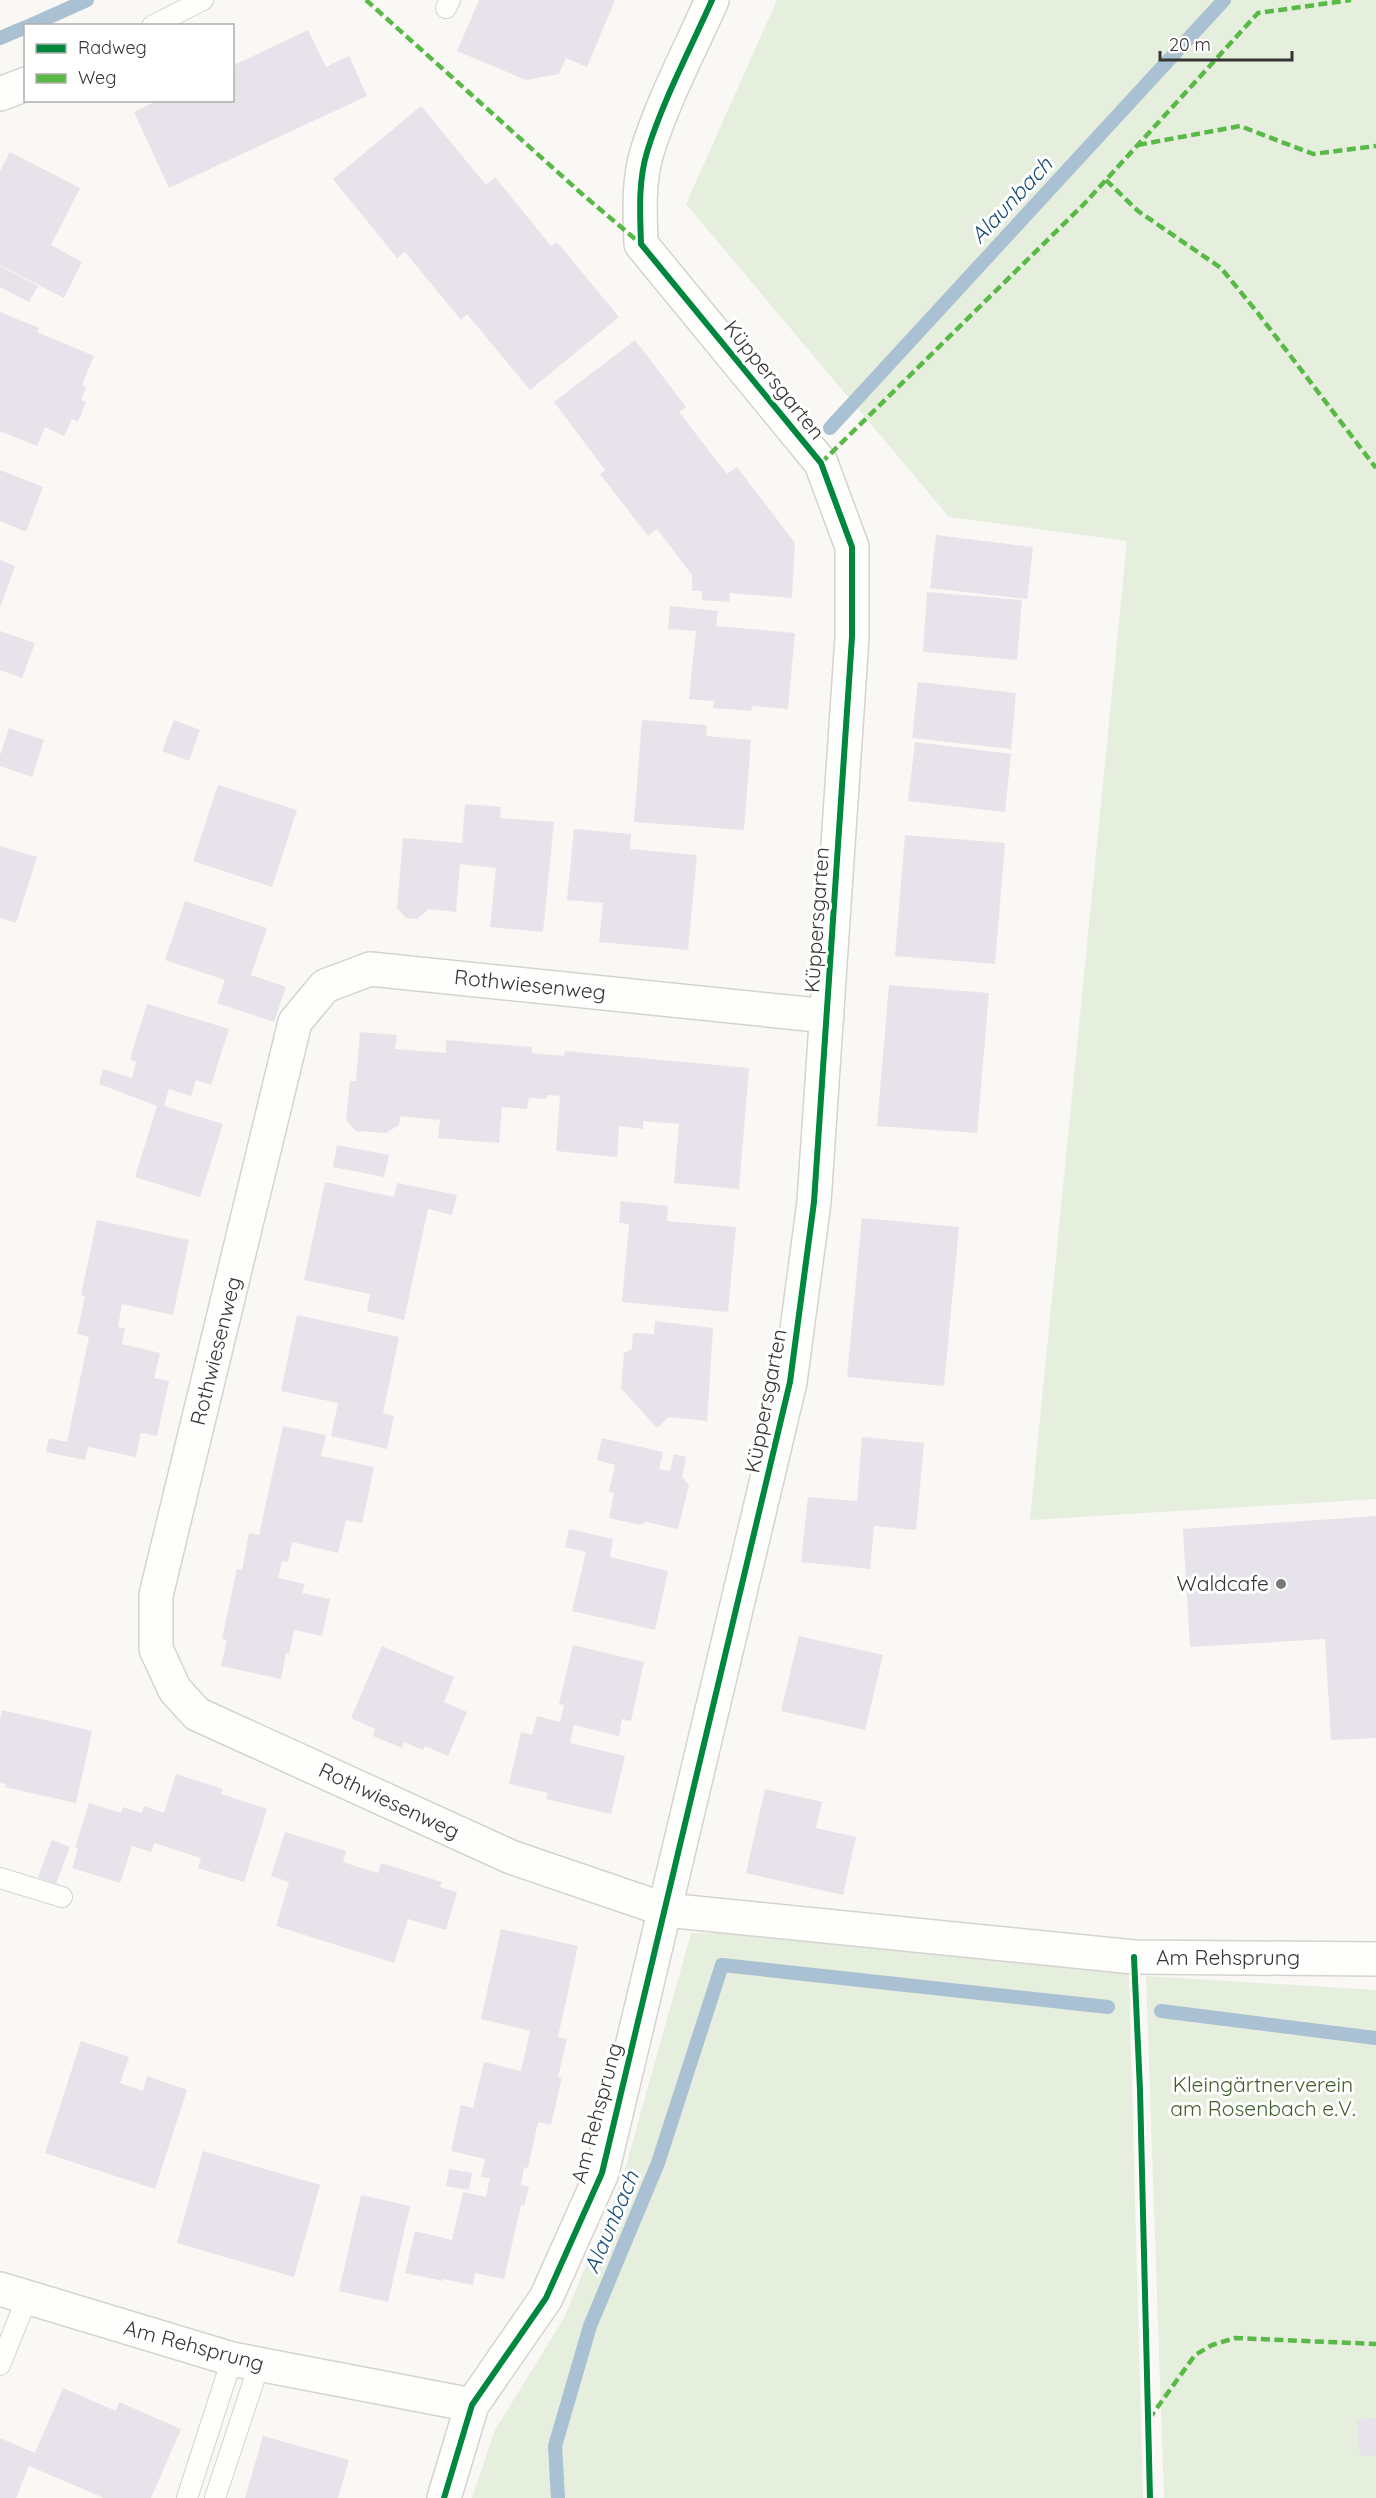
<svg xmlns="http://www.w3.org/2000/svg" width="1376" height="2498" font-family="Quicksand,sans-serif">
  <style>
    .green { fill: #e6eedd }
    .lines { fill: none; stroke-linecap: round; stroke-linejoin: round }
    .stream { stroke: #aac0d3; stroke-width: 14 }
    .building { fill: #e6e3ea }
    .lane-casing { stroke: #d4d3d0; stroke-width: 22 }
    .street-casing { stroke: #d4d3d0; stroke-width: 36 }
    .lane { stroke: #fefefd; stroke-width: 20 }
    .street { stroke: #fefefd; stroke-width: 33 }
    .quiet { stroke: #58b947; stroke-width: 4.5; stroke-dasharray: 9 4.5; stroke-linecap: butt }
    .cycleway-casing { stroke: #fff; stroke-width: 10 }
    .cycleway { stroke: #00873e; stroke-width: 6 }
    .poi-dot { fill: #7b7976; stroke: #fff; stroke-width: 2 }
    .labels { text-anchor: middle; stroke-width: 6; stroke-linejoin: round; paint-order: stroke }
    .street-label { font-size: 21px; fill: #363532; stroke: #fff }
    .poi-label { font-size: 21px; fill: #363532; stroke: #fff; text-anchor: end }
    .park-label { font-size: 21px; fill: #425f2b; stroke: #fff }
    .water-label { font-size: 22px; font-style: italic; fill: #184e75; stroke: #fff }
  </style>
  <rect width="100%" height="100%" fill="#faf8f4"/>
  <g class="green">
    <polygon points="777,0 1376,0 1376,1499 1030,1520 1127,541 949,517 686,204"/>
    <polygon points="691,1933 1128,1940 1143,2498 472,2498 495,2430 564,2318 622,2180"/>
    <polygon points="1146,1976 1376,1990 1376,2498 1164,2498"/>
  </g>
  <g class="lines">
    <g class="stream">
      <polyline points="29,26 87,0"/>
      <polyline points="0,38 26,27"/>
      <polyline points="830,428 1224,0"/>
      <polyline points="1161,2011 1376,2038"/>
      <polyline points="558,2498 555,2446 590,2326 658,2163 722,1965 1108,2007"/>
    </g>
  </g>
  <g class="building">
    <polygon points="479,0 615,0 587,67 566,58 559,74 526,80 457,51"/>
    <polygon points="308,30 326,67 349,56 367,96 169,188 134,112 158,100 232,100 232,66"/>
    <polygon points="421,106 486,185 495,177 551,246 557,242 619,317 530,390 467,314 461,320 405,252 397,258 333,179"/>
    <polygon points="10,152 80,188 51,245 82,262 64,298 0,265 0,171"/>
    <polygon points="0,266 38,286 29,302 0,287"/>
    <polygon points="0,312 39,328 37,332 94,356 82,385 86,387 81,400 86,402 78,422 72,419 64,436 45,427 37,446 0,431"/>
    <polygon points="635,340 686,407 679,412 727,474 737,467 795,543 792,598 730,593 729,602 702,600 702,591 692,591 692,575 657,529 648,536 600,474 605,470 554,402"/>
    <polygon points="0,470 43,487 26,532 0,521"/>
    <polygon points="936,535 1033,547 1027,599 930,588"/>
    <polygon points="0,560 15,566 0,608"/>
    <polygon points="927,592 1022,600 1017,660 923,652"/>
    <polygon points="670,606 718,611 716,626 795,633 788,709 752,706 751,711 713,708 714,701 689,699 696,631 668,629"/>
    <polygon points="0,631 35,643 22,678 0,670"/>
    <polygon points="918,682 1016,693 1011,749 912,738"/>
    <polygon points="174,720 200,730 189,761 162,751"/>
    <polygon points="642,720 707,725 706,736 751,740 744,830 634,822"/>
    <polygon points="9,728 44,740 32,777 0,766 0,755"/>
    <polygon points="915,742 1011,754 1005,812 908,801"/>
    <polygon points="218,785 297,810 272,887 193,861"/>
    <polygon points="465,804 501,807 500,818 554,822 543,932 490,927 496,868 460,864 456,912 429,909 417,919 406,918 397,908 403,838 462,843"/>
    <polygon points="574,829 631,834 630,849 697,855 688,950 599,942 603,903 567,900"/>
    <polygon points="905,835 1005,843 995,964 895,956"/>
    <polygon points="0,846 37,857 16,923 0,918"/>
    <polygon points="185,901 267,928 251,975 286,987 274,1022 217,1003 225,980 165,960"/>
    <polygon points="889,985 989,993 977,1133 877,1126"/>
    <polygon points="147,1004 229,1029 211,1085 196,1080 191,1096 169,1089 164,1106 223,1124 200,1197 135,1177 157,1106 99,1084 103,1069 132,1078 136,1062 130,1059"/>
    <polygon points="360,1032 397,1035 395,1049 446,1053 446,1040 532,1047 532,1053 564,1056 565,1051 749,1068 739,1189 674,1183 679,1124 643,1121 643,1129 619,1126 617,1157 556,1151 560,1096 547,1095 547,1099 529,1098 527,1109 502,1107 499,1143 438,1138 440,1120 400,1116 399,1125 386,1133 356,1131 346,1120 350,1081 356,1081"/>
    <polygon points="337,1145 389,1155 384,1177 333,1167"/>
    <polygon points="325,1182 394,1197 397,1183 457,1195 452,1215 428,1209 404,1320 367,1311 370,1294 304,1280"/>
    <polygon points="621,1201 668,1206 667,1221 736,1227 728,1312 622,1302 629,1224 619,1223"/>
    <polygon points="862,1218 959,1227 944,1386 847,1377"/>
    <polygon points="97,1220 189,1240 173,1315 122,1304 118,1327 125,1328 122,1344 160,1353 154,1378 169,1381 157,1436 141,1433 136,1457 88,1447 85,1460 46,1452 49,1438 67,1442 89,1337 77,1334 85,1296 81,1295"/>
    <polygon points="297,1315 399,1337 383,1413 394,1416 387,1449 331,1436 338,1403 281,1391"/>
    <polygon points="655,1321 713,1328 707,1421 669,1417 657,1428 621,1388 624,1353 632,1349 633,1333 654,1334"/>
    <polygon points="283,1426 326,1435 321,1456 374,1467 362,1523 346,1520 338,1553 292,1542 288,1562 282,1561 278,1578 305,1584 302,1593 330,1599 322,1636 294,1630 289,1654 286,1653 281,1679 221,1666 227,1640 222,1639 237,1569 242,1570 249,1533 259,1535"/>
    <polygon points="862,1437 924,1443 916,1530 874,1526 870,1569 801,1562 808,1497 857,1501"/>
    <polygon points="602,1438 663,1452 659,1469 670,1471 674,1454 686,1457 682,1477 689,1485 678,1529 646,1522 640,1525 609,1518 614,1493 609,1492 615,1465 597,1460"/>
    <polygon points="1376,1516 1376,1738 1331,1740 1325,1639 1190,1647 1183,1529"/>
    <polygon points="569,1529 613,1539 610,1557 668,1571 655,1630 572,1611 586,1552 565,1547"/>
    <polygon points="799,1636 883,1655 865,1730 781,1711"/>
    <polygon points="573,1645 644,1662 631,1721 622,1719 619,1736 574,1725 570,1743 625,1756 611,1814 546,1799 548,1793 509,1784 521,1732 532,1735 537,1716 560,1722 564,1705 559,1704"/>
    <polygon points="382,1646 454,1677 444,1702 467,1712 448,1756 425,1746 423,1750 404,1742 402,1748 373,1736 375,1729 351,1718"/>
    <polygon points="2,1710 92,1731 76,1803 5,1787 6,1784 0,1783 0,1720"/>
    <polygon points="176,1774 223,1789 221,1794 267,1809 244,1882 198,1868 201,1858 154,1843 151,1852 132,1846 120,1883 72,1868 78,1849 75,1848 89,1803 121,1813 123,1807 142,1813 144,1806 164,1813"/>
    <polygon points="765,1789 822,1802 816,1828 856,1837 843,1895 746,1873"/>
    <polygon points="285,1832 346,1851 343,1862 358,1867 378,1873 381,1863 442,1882 440,1887 457,1892 446,1930 408,1919 394,1963 276,1926 289,1882 271,1876"/>
    <polygon points="52,1840 70,1847 56,1884 38,1877"/>
    <polygon points="501,1929 578,1946 558,2037 567,2039 558,2077 562,2077 551,2125 538,2122 528,2168 524,2167 521,2185 529,2187 524,2206 521,2205 504,2279 475,2273 473,2285 443,2279 443,2281 405,2273 415,2231 452,2240 463,2192 486,2197 490,2178 481,2177 485,2159 451,2151 461,2105 473,2108 484,2062 521,2071 530,2031 481,2019"/>
    <polygon points="81,2041 129,2057 120,2083 143,2091 147,2076 187,2090 155,2189 45,2153"/>
    <polygon points="203,2151 320,2185 294,2277 177,2243"/>
    <polygon points="449,2169 472,2173 469,2190 446,2186"/>
    <polygon points="361,2195 410,2206 388,2302 339,2291"/>
    <polygon points="63,2388 116,2411 119,2402 181,2429 151,2498 104,2498 29,2466 16,2498 0,2498 0,2438 35,2453"/>
    <polygon points="1376,2418 1376,2455 1360,2456 1357,2420"/>
    <polygon points="263,2436 349,2460 338,2498 245,2498"/>
  </g>
  <g class="lines">
    <defs>
      <g id="lane">
        <polyline points="446,8 450,0"/>
        <polyline points="152,26 203,0"/>
        <polyline points="0,1878 62,1897"/>
        <polyline points="0,2365 27,2298"/>
        <polyline points="187,2498 232,2359"/>
        <polyline points="215,2498 259,2365"/>
      </g>
      <g id="street">
        <polyline points="0,94 26,84"/>
        <polyline points="827,1016 370,969 325,986 295,1022 156,1595 156,1649 175,1690 197,1714 511,1857 666,1910 1134,1957 1376,1959"/>
        <polyline points="0,2289 232,2359 472,2405"/>
        <path d="M444 2498 472 2405 546 2298 602 2173 790 1382 814 1202 852 637V547L821 463 641 244C640 213 638 182 647 152 663 100 690 50 712 0"/>
      </g>
    </defs>
    <use href="#lane" class="lane-casing"/>
    <use href="#street" class="street-casing"/>
    <use href="#lane" class="lane"/>
    <use href="#street" class="street"/>
    <g class="quiet">
      <polyline points="366,0 582,194 641,244"/>
      <polyline points="1138,145 1240,126 1313,154 1376,146"/>
      <polyline points="1106,180 1138,211 1221,268 1257,312 1376,468"/>
      <polyline points="821,463 1084,204 1258,13 1351,0"/>
      <polyline points="1149,2419 1195,2355 1212,2345 1235,2338 1376,2344"/>
    </g>
    <defs>
      <g id="cycleway">
        <polyline points="1134,1957 1140,2090 1150,2498"/>
        <path d="M444 2498 472 2405 546 2298 602 2173 790 1382 814 1202 852 637V547L821 463 641 244C640 213 638 182 647 152 663 100 690 50 712 0"/>
      </g>
    </defs>
    <use href="#cycleway" class="cycleway-casing"/>
    <use href="#cycleway" class="cycleway"/>
  </g>
  <circle class="poi-dot" cx="1281" cy="1584" r="6"/>
  <g class="labels">
    <g class="street-label">
      <text transform="translate(774 380) rotate(51)" y="7">Küppersgarten</text>
      <text transform="translate(817 920) rotate(-86)" y="7">Küppersgarten</text>
      <text transform="translate(530 985) rotate(6)" y="7">Rothwiesenweg</text>
      <text transform="translate(216 1351) rotate(-76)" y="7">Rothwiesenweg</text>
      <text transform="translate(766 1401) rotate(-79)" y="7">Küppersgarten</text>
      <text transform="translate(389 1801) rotate(25)" y="7">Rothwiesenweg</text>
      <text x="1228" y="1965">Am Rehsprung</text>
      <text transform="translate(597 2113) rotate(-75)" y="7">Am Rehsprung</text>
      <text transform="translate(194 2346) rotate(15)" y="7">Am Rehsprung</text>
    </g>
    <g class="poi-label">
      <text x="1269" y="1591">Waldcafe</text>
    </g>
    <g class="park-label">
      <text x="1263" y="2092">Kleingärtnerverein<tspan x="1263" dy="24">am Rosenbach e.V.</tspan></text>
    </g>
    <g class="water-label">
      <text transform="translate(1011 200) rotate(-47)" y="8">Alaunbach</text>
      <text transform="translate(611 2222) rotate(-67)" y="8">Alaunbach</text>
    </g>
  </g>
  <rect x="24" y="24" width="210" height="78" fill="#ffffff" stroke="#afaead" stroke-width="1.5"/>
  <rect x="36" y="44" width="30" height="9" fill="#00873e" stroke="#afaead" stroke-width="1.5"/>
  <text x="78" y="54" font-size="18" fill="#363532">Radweg</text>
  <rect x="36" y="74" width="30" height="9" fill="#58b947" stroke="#afaead" stroke-width="1.5"/>
  <text x="78" y="84" font-size="18" fill="#363532">Weg</text>
  <path d="M1160 51v9h132v-9" fill="none" stroke="#363532" stroke-width="3"/>
  <text x="1169" y="51" font-size="18" fill="#363532" stroke="#ffffff" stroke-width="4.5" paint-order="stroke">20 m</text>
</svg>
